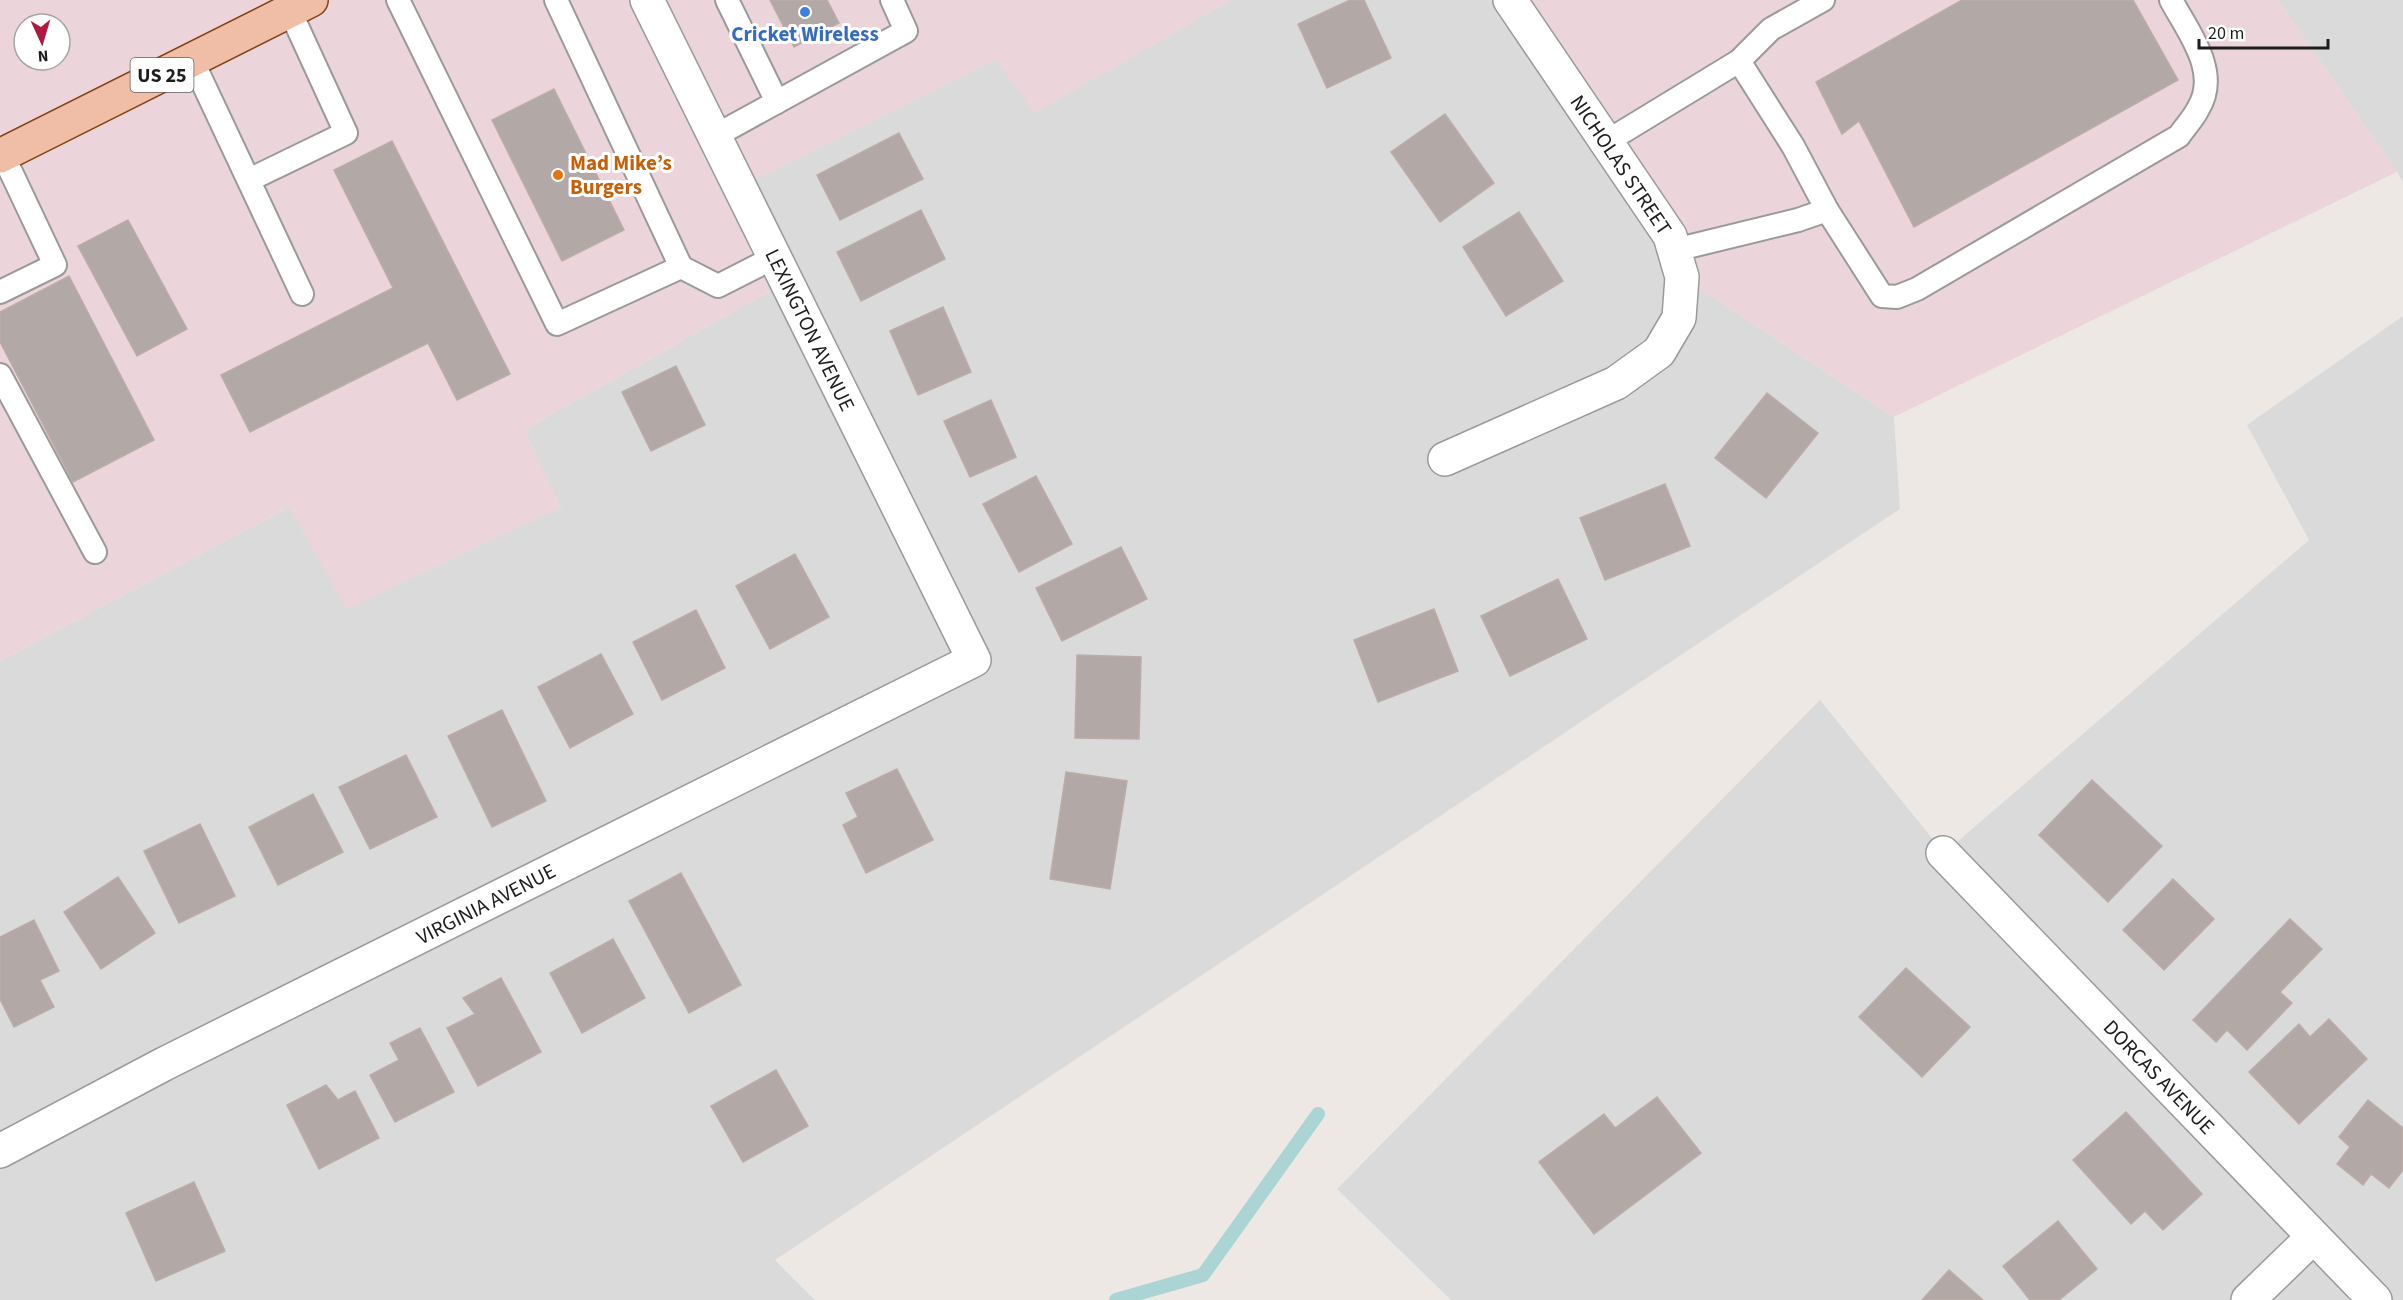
<svg xmlns="http://www.w3.org/2000/svg" width="2403" height="1300" font-family="'Source Sans 3',sans-serif">
  <style>
    .residential { fill: #dbdada }
    .commercial { fill: #ecd5da; fill-rule: evenodd }
    .lines { fill: none; stroke-linecap: round; stroke-linejoin: round }
    .stream { stroke: #aad5d4; stroke-width: 14 }
    .building { fill: #b2a9a7; stroke: #bcaca8; stroke-width: 1.5 }
    .lane-casing { stroke: #9a9a9a; stroke-width: 26 }
    .street-casing { stroke: #9a9a9a; stroke-width: 36 }
    .primary-casing { stroke: #834213; stroke-width: 36 }
    .lane { stroke: #fff; stroke-width: 22 }
    .street { stroke: #fff; stroke-width: 33 }
    .primary { stroke: #f0bea6; stroke-width: 33 }
    .shop-dot { fill: #3f7fe0; stroke: #fff; stroke-width: 2 }
    .food-dot { fill: #e8710a; stroke: #fff; stroke-width: 2 }
    .labels { text-anchor: middle; stroke-width: 6; stroke-linejoin: round; paint-order: stroke }
    .shield { fill: #fff; stroke: #616161; stroke-width: 1.5 }
    .shield-label { font-size: 20px; font-weight: bold; fill: #1d1d1d }
    .shop-label { font-size: 21px; font-weight: bold; fill: #366cbe; stroke: #fff }
    .food-label { font-size: 21px; font-weight: bold; fill: #c56008; stroke: #fff; text-anchor: start }
    .street-label { font-size: 21px; fill: #1d1d1d; stroke: #fff }
  </style>
  <rect width="100%" height="100%" fill="#ede8e4"/>
  <g class="residential">
    <polygon points="1231,0 1510,0 1682,277 1894,417 1900,509 775,1260 815,1300 0,1300 0,661 289,507 561,508 524,430 786,282 739,187 996,58 1035,112"/>
    <polygon points="2278,0 2403,0 2403,182 2397,172"/>
    <polygon points="2403,316 2403,1300 1451,1300 1337,1189 1820,700 1944,853 2309,540 2247,425"/>
  </g>
  <g class="commercial">
    <path d="M0 0H1231L1034 113 996 59 740 187 786 282 524 430 561 507 347 609 289 507 0 661V156L11 150 0 132ZM24 24H60V60H24Z"/>
    <polygon points="1510,0 2278,0 2397,172 1894,417 1682,277"/>
  </g>
  <g class="lines">
    <polyline class="stream" points="1116,1300 1203,1275 1318,1114"/>
  </g>
  <g class="building">
    <polygon points="770,0 827,0 839,23 794,47"/>
    <polygon points="1350,0 1364,0 1391,58 1327,88 1298,24"/>
    <polygon points="1962,0 2133,0 2178,80 1914,227 1859,121 1842,134 1816,82"/>
    <polygon points="554,89 624,230 562,261 492,120"/>
    <polygon points="1445,114 1494,183 1440,222 1391,152"/>
    <polygon points="899,133 923,179 840,220 817,175"/>
    <polygon points="392,141 510,374 457,400 428,343 250,432 221,375 393,288 334,170"/>
    <polygon points="921,210 945,259 861,301 837,252"/>
    <polygon points="1519,212 1563,281 1506,316 1463,247"/>
    <polygon points="128,220 187,329 137,356 78,246"/>
    <polygon points="69,276 154,440 73,482 0,342 0,312"/>
    <polygon points="943,307 971,372 918,395 890,331"/>
    <polygon points="676,366 705,425 651,451 622,392"/>
    <polygon points="1767,393 1818,433 1766,498 1715,458"/>
    <polygon points="991,400 1016,457 970,477 944,421"/>
    <polygon points="1036,476 1072,544 1019,572 983,504"/>
    <polygon points="1665,484 1690,546 1605,580 1580,518"/>
    <polygon points="1121,547 1147,599 1062,641 1036,588"/>
    <polygon points="795,554 829,617 770,649 736,586"/>
    <polygon points="1558,579 1587,639 1510,676 1481,616"/>
    <polygon points="1434,609 1458,671 1378,702 1354,640"/>
    <polygon points="696,610 725,668 662,700 633,642"/>
    <polygon points="601,654 633,714 570,748 538,687"/>
    <polygon points="1077,655 1141,657 1139,739 1075,738"/>
    <polygon points="502,710 546,801 492,827 448,736"/>
    <polygon points="406,755 437,817 370,849 339,787"/>
    <polygon points="897,769 933,840 866,873 843,825 858,817 846,793"/>
    <polygon points="1066,772 1127,781 1110,889 1050,879"/>
    <polygon points="2092,780 2162,846 2108,902 2039,835"/>
    <polygon points="313,794 343,852 278,885 249,827"/>
    <polygon points="200,824 235,896 179,923 144,851"/>
    <polygon points="681,873 741,985 689,1013 629,901"/>
    <polygon points="118,877 155,933 101,969 64,912"/>
    <polygon points="2173,879 2214,919 2164,970 2123,930"/>
    <polygon points="2290,919 2322,949 2280,992 2292,1003 2247,1050 2227,1030 2216,1042 2193,1020"/>
    <polygon points="34,920 59,971 40,980 54,1007 14,1027 0,999 0,937"/>
    <polygon points="613,939 645,998 582,1033 550,973"/>
    <polygon points="1906,968 1970,1027 1922,1077 1859,1017"/>
    <polygon points="501,978 541,1052 478,1086 447,1028 475,1014 463,998"/>
    <polygon points="2329,1019 2367,1059 2299,1124 2249,1072 2299,1024 2310,1037"/>
    <polygon points="420,1028 454,1092 395,1122 370,1075 399,1060 390,1043"/>
    <polygon points="776,1070 808,1126 743,1162 711,1106"/>
    <polygon points="326,1085 338,1100 355,1091 379,1138 319,1169 287,1105"/>
    <polygon points="1657,1097 1701,1153 1594,1234 1539,1162 1604,1114 1615,1128"/>
    <polygon points="2368,1100 2403,1128 2403,1170 2389,1188 2371,1174 2363,1185 2337,1164 2350,1147 2339,1137"/>
    <polygon points="2126,1112 2202,1194 2163,1230 2145,1211 2131,1224 2073,1160"/>
    <polygon points="194,1182 225,1251 156,1281 126,1213"/>
    <polygon points="2058,1221 2097,1269 2059,1300 2030,1300 2003,1266"/>
    <polygon points="1949,1270 1983,1300 1922,1300"/>
  </g>
  <g class="lines">
    <defs>
      <g id="lane">
        <polyline points="398,0 557,324 681,267 556,0"/>
        <polyline points="727,0 777,102"/>
        <polyline points="192,60 302,294"/>
        <polyline points="1739,61 1793,146 1827,210"/>
        <polyline points="715,136 906,31 892,0"/>
        <polyline points="1606,142 1739,61 1771,29 1823,0"/>
        <polyline points="249,180 346,133 290,11"/>
        <path d="M1675 250 1798 220 1827 210 1882 296 1897 297 1917 289 2179 136C2185 127 2193 119 2198 109 2221 72 2188 32 2171 0"/>
        <polyline points="681,267 718,286 775,257"/>
        <polyline points="0,292 55,265 3,155"/>
        <polyline points="0,375 95,552"/>
      </g>
      <g id="street">
        <polyline points="1445,459 1616,383 1659,352 1679,318 1682,277 1670,236 1510,0"/>
        <polyline points="1943,853 2375,1300"/>
        <polyline points="0,1151 164,1064 974,660 647,0"/>
        <polyline points="2248,1300 2313,1237"/>
      </g>
      <polyline id="primary" points="0,156 311,0"/>
    </defs>
    <use href="#lane" class="lane-casing"/>
    <use href="#street" class="street-casing"/>
    <use href="#primary" class="primary-casing"/>
    <use href="#lane" class="lane"/>
    <use href="#street" class="street"/>
    <use href="#primary" class="primary"/>
  </g>
  <circle class="shop-dot" cx="805" cy="12" r="6"/>
  <circle class="food-dot" cx="558" cy="175" r="6"/>
  <g class="labels">
    <rect class="shield" x="130.5" y="58" width="63" height="34" rx="4.5"/>
    <g class="shield-label">
      <text x="162" y="82">US 25</text>
    </g>
    <g class="shop-label">
      <text x="805" y="41">Cricket Wireless</text>
    </g>
    <g class="food-label">
      <text x="570" y="170">Mad Mike’s<tspan x="570" dy="24">Burgers</tspan></text>
    </g>
    <g class="street-label">
      <text transform="translate(1621 165) rotate(56)" y="7">NICHOLAS STREET</text>
      <text transform="translate(810 330) rotate(64)" y="7">LEXINGTON AVENUE</text>
      <text transform="translate(486 904) rotate(-27)" y="7">VIRGINIA AVENUE</text>
      <text transform="translate(2159 1077) rotate(46)" y="7">DORCAS AVENUE</text>
    </g>
  </g>
  <g transform="translate(42 42) rotate(176)"><circle r="28" fill="#ffffff" stroke="#a5a5a5" stroke-width="1.5"/>
  <path d="M0-4.5L10 22L0 15L-10 22Z" fill="#b1193e"/>
  <text y="-9" font-size="16" font-weight="bold" text-anchor="middle" fill="#1d1d1d">N</text>
  </g>
  <path d="M2199 39v9h129v-9" fill="none" stroke="#1d1d1d" stroke-width="3"/>
  <text x="2208" y="39" font-size="18" fill="#1d1d1d" stroke="#ffffff" stroke-width="4.5" paint-order="stroke">20 m</text>
</svg>
